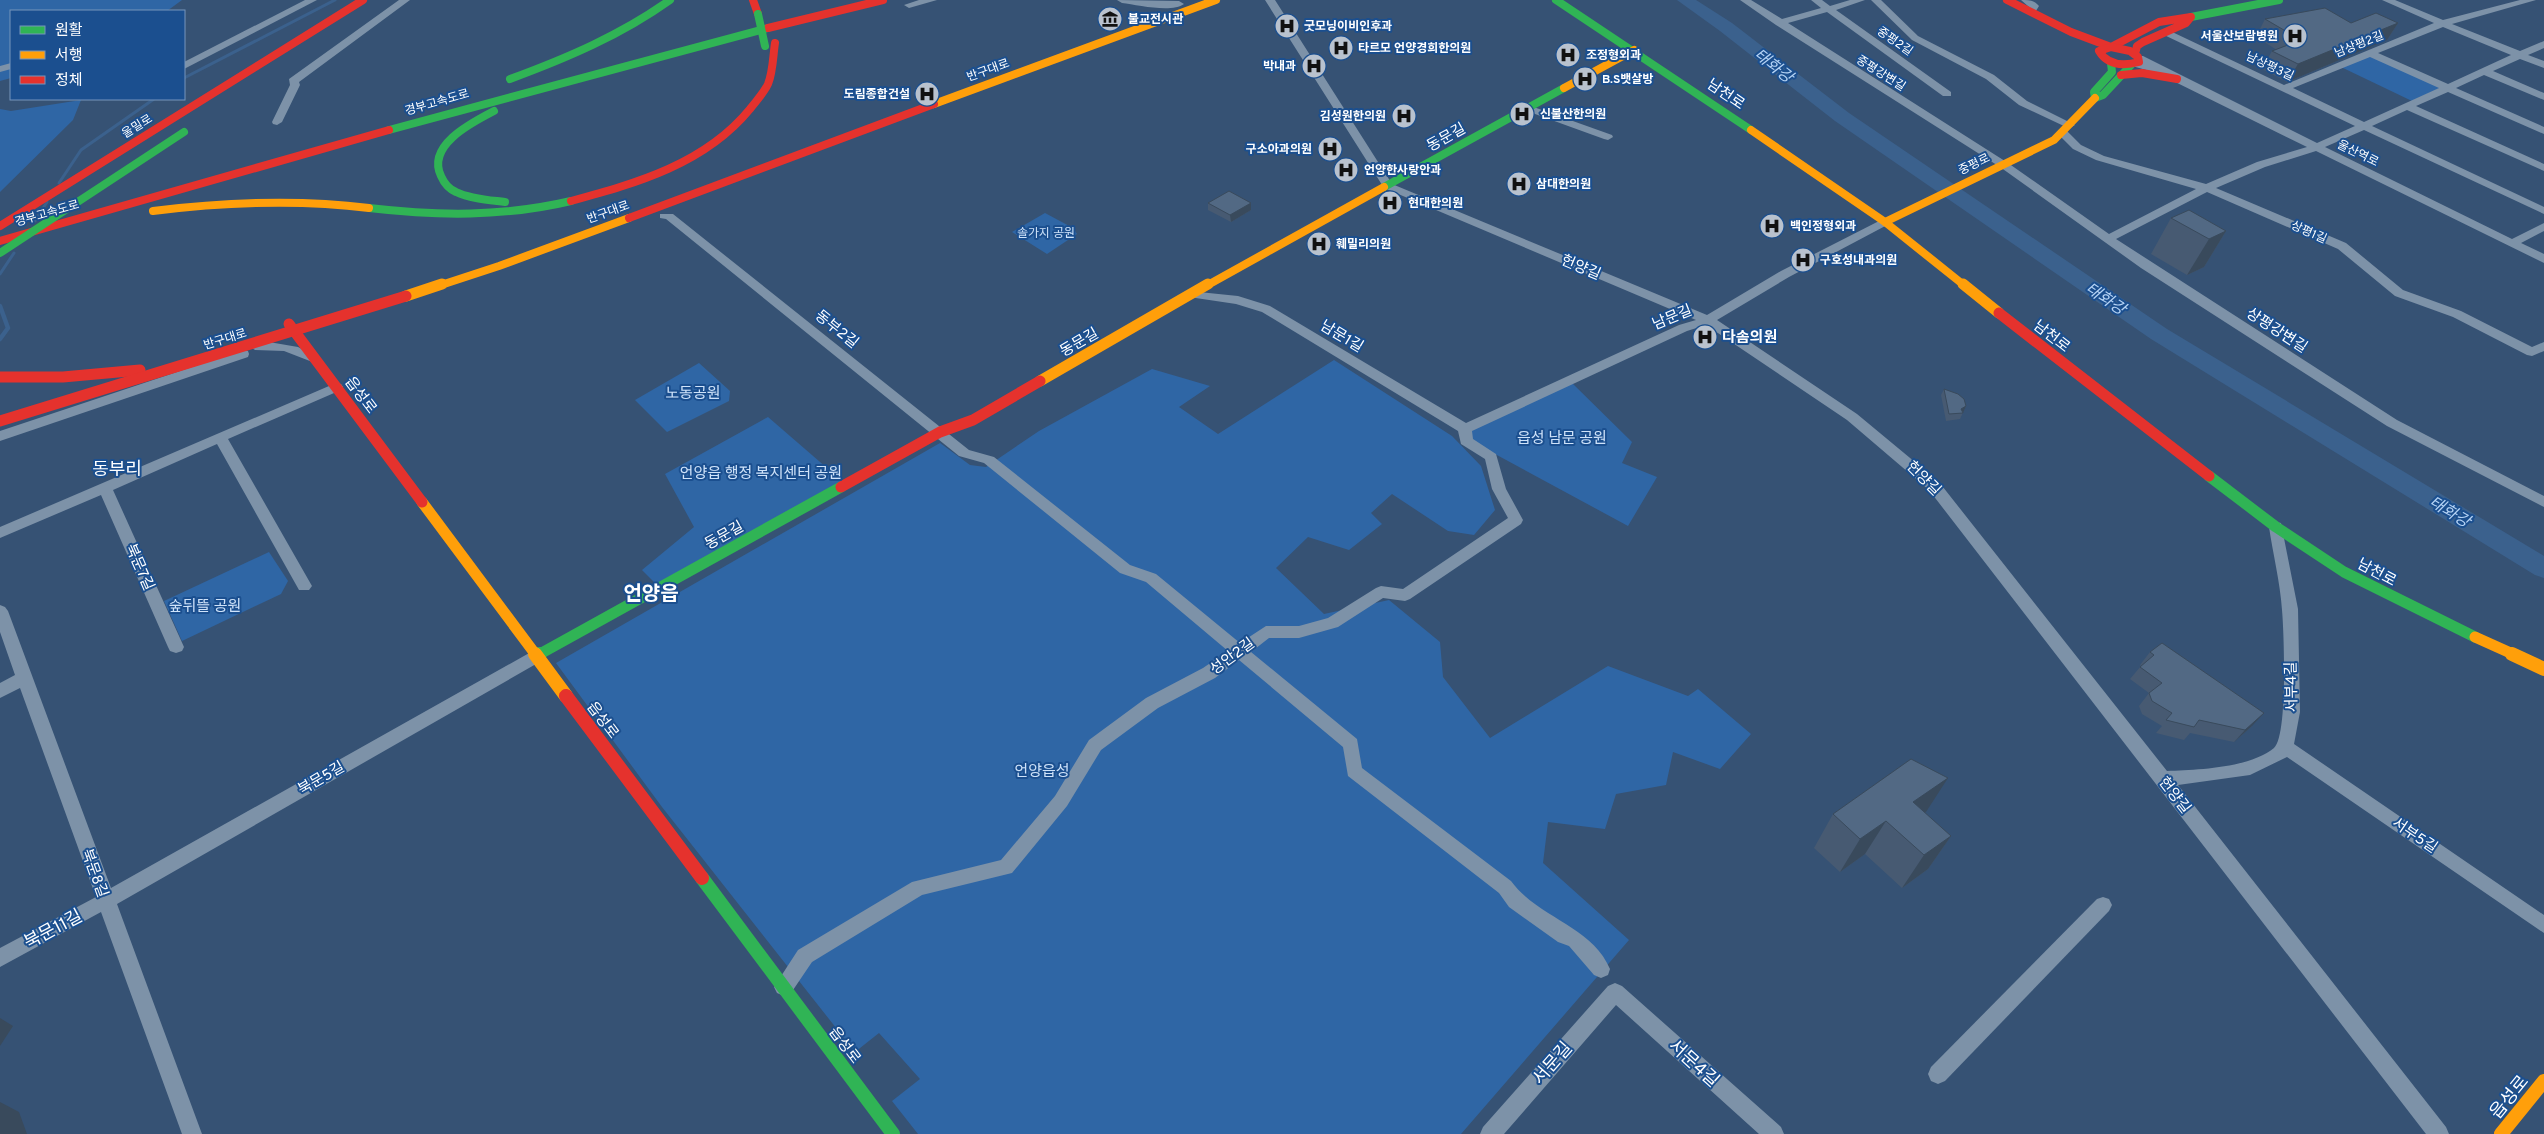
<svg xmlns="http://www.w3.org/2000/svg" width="2544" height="1134" font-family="Overpass,'Noto Sans KR',sans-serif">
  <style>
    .green { fill: #2f66a5 }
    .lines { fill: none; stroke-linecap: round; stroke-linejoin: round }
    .stream-far1 { stroke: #3b618d; stroke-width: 3 }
    .stream { stroke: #3b618d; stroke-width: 4.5 }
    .river { fill: #3b618d; fill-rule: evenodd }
    .street { fill: #7d92a8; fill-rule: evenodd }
    .fast-far2 { stroke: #30b455; stroke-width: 8 }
    .fast-far1 { stroke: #30b455; stroke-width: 11 }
    .fast { stroke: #30b455; stroke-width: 14 }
    .slow-far2 { stroke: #ff9f0a; stroke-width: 8 }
    .slow-far1 { stroke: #ff9f0a; stroke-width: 11 }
    .slow { stroke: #ff9f0a; stroke-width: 14 }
    .jam-far2 { stroke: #e5322d; stroke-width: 8 }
    .jam-far1 { stroke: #e5322d; stroke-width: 11 }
    .jam { stroke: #e5322d; stroke-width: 14 }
    .fast-bridge { stroke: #30b455; stroke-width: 8 }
    .wall { fill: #475a72 }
    .shaded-wall { fill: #394a5c }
    .building { fill: #526984; stroke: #394a5c }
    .labels { text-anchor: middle; stroke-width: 4; stroke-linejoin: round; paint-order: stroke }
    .far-poi-label { font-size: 12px; font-weight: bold; fill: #fff; stroke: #1b4f8f; text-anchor: start }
    .far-street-label { font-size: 12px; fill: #fff; stroke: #1b4f8f }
    .far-park-label { font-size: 12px; fill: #cfe3fa; stroke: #1b4f8f }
    .street-label { font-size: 15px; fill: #fff; stroke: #1b4f8f }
    .poi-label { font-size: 15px; font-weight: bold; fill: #fff; stroke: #1b4f8f; text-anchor: start }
    .park-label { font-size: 15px; fill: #cfe3fa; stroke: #1b4f8f }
    .water-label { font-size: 16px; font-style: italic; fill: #b5d3f5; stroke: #1b4f8f }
    .quarter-label { font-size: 18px; fill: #fff; stroke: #1b4f8f }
    .near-street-label { font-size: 18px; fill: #fff; stroke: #1b4f8f }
    .district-label { font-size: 20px; font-weight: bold; fill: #fff; stroke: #1b4f8f }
  </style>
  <rect width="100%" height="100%" fill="#365274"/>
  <g class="green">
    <polygon points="0,0 182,0 167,11 11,11 11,78 0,81"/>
    <polygon points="2370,56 2442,87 2412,101 2341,67"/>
    <polygon points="81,100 73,120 0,192 0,109 11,111"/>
    <polygon points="1045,213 1073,228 1077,234 1047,254 1012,232"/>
    <polygon points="1334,360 1452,436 1481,466 1495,510 1474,535 1448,531 1392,494 1371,513 1382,524 1349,550 1308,537 1276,568 1324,614 1389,600 1440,642 1443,677 1490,738 1608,666 1688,696 1698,689 1751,734 1720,769 1673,752 1666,785 1616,794 1605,829 1548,822 1543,863 1629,940 1461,1134 918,1134 892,1101 920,1079 879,1033 855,1052 662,807 556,663 940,443 970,465 986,467 1039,431 1152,369 1210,386 1179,407 1218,434"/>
    <polygon points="699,363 730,391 729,401 667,432 635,400"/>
    <polygon points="1572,383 1632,442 1622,463 1657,477 1628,526 1471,441 1472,430"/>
    <polygon points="768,417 842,481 656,584 642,570 694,527 665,474"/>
    <polygon points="269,552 288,581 281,594 182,641 164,601"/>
  </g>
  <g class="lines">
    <g class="stream-far1">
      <polyline points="184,78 335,0"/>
      <polyline points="59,183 81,150 154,99"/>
      <polyline points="35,221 47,202"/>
      <polyline points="0,274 14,253"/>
    </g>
    <polyline class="stream" points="0,306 8,328 0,339"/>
    <polygon class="river" points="1677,0 1696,0 1732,23 1849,113 2167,329 2544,556 2544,578 2535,575 2151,339 1835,121 1720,31"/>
    <g class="street">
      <polygon points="305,0 317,0 184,69 184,62"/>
      <polygon points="399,0 410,0 299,82 300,85 282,122 277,125 273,124 272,122 290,85 289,79"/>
      <polygon points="919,0 937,0 909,8 904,5"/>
      <path d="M1117 0 1179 1 1184 4C1172 13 1137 5 1122 3Z"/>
      <path d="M1265 0H1275L1392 184 1707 315 1781 271 1881 220H1889V224L1789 277 1717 320 1857 414 1939 482 2167 771C2196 770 2250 768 2274 748 2288 736 2284 632 2282 610 2280 582 2273 554 2269 527L2276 522 2281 523 2298 609 2300 712 2294 744 2544 915V933L2287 757 2250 775 2178 785 2446 1127 2449 1134H2426L1929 490 1847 420 1706 325 1687 331 1472 431 1473 439 1496 454 1506 489 1523 520 1521 524 1410 599 1405 601 1383 598 1338 627 1299 638H1269L1251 652 1357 739 1362 768 1511 881C1538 918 1592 926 1610 969L1608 975 1601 978 1594 975 1569 946 1558 942 1509 907 1499 893 1348 776 1343 747 1239 660 1215 678 1158 708 1101 750 1067 806 1012 873 922 895 812 962 791 993 784 996 777 993 774 987 798 950 912 882 1001 860 1055 796 1089 740 1146 698 1203 668 1228 651 1146 582 1120 573 984 463 959 456 666 219 660 218V214H673L969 450 994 457 1130 565 1156 574 1240 643 1266 626H1299L1328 618 1376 588 1381 586 1403 589 1508 518 1492 489 1485 459 1461 444 1458 431 1262 312 1236 304 1189 297 1187 294 1189 291 1238 296 1270 306 1466 423 1679 325 1696 320 1384 188Z"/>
      <path d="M1740 0H1751L1782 19 1821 8 1811 0H1822L1830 6 1850 0H1865L1836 10 1951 92V96H1943L1827 12 1788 23 2008 163 2109 234 2196 189 2096 160 2073 149 2059 135V131H2067L2081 145 2104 156 2206 184 2257 162 2307 147 2157 73 2132 66V62L2138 61 2134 58 2135 56H2143L2317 143 2355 126 2162 34V30H2168L2284 85 2434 23 2382 0H2395L2443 20 2520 0H2536L2452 24 2520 51 2544 41V48L2528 55 2544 61V68L2520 59 2493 71 2544 93V100L2484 75 2456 88 2544 127V134L2448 92 2416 106 2544 164V171L2407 110 2372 126 2544 207V214L2364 130 2325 147 2512 239 2544 223V231L2521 243 2544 254V263L2316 151 2265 167 2216 188 2346 243 2403 290 2461 311 2532 347 2544 342V351L2532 356 2527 355 2453 317 2395 296 2338 249 2207 192 2116 239 2397 420 2544 496V507L2387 426 2141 268 2000 167 1776 25ZM2443 27 2511 55 2448 84 2378 53ZM2370 57 2439 88 2364 122 2293 88Z"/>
      <polygon points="1871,0 1881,0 1918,36 1994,75 2027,101 2075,125 2070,128 2066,127 2019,105 1986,79 1912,40"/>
      <path d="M2021 0C2029 0 2034 0 2039 6L2034 14H2028L2029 7Z"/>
      <polygon points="11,63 11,69 0,72 0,66"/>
      <polygon points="1528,105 1612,135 1613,137 1608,140 1604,139 1524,110 1524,106"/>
      <polygon points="263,341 298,347 321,359 315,363 284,351 255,350 249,346 250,343"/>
      <polygon points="243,350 248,351 249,354 248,357 0,441 0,431"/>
      <polygon points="336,383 341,384 343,387 341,390 228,439 312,586 309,590 299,590 217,444 113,490 184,647 182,651 176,653 170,651 168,647 101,495 0,538 0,527"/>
      <polygon points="0,605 5,607 8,611 111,888 531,652 537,650 543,652 545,656 543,660 117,904 202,1134 182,1134 101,912 0,967 0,948 96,897 20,688 0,698 0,683 15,675 0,632"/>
      <polygon points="2103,897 2109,899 2112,905 2109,911 1945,1081 1938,1084 1931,1081 1928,1074 1931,1067 2097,899"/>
      <polygon points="1615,983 1622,986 1781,1127 1784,1134 1759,1134 1616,1005 1504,1134 1480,1134 1483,1127 1608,986"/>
    </g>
    <g class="fast-far2">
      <polyline points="1556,0 1751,130"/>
      <polyline points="2191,17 2279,0"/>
      <polyline points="2111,63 2112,72 2094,92 2095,98 2103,95 2131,65"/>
      <path d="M510 79C567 58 621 35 670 0"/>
      <path d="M494 111C473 122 426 145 441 176 444 183 449 189 456 192 471 199 489 200 505 202"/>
      <polyline points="389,130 768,28"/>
      <polyline points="1384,187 1564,88"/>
      <path d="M369 208C438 216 503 217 571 201"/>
    </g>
    <g class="fast-far1">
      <polyline points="2209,476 2276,527 2344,572 2475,637"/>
      <polyline points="538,655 841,487"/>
    </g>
    <g class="fast">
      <polyline points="537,656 540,654"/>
      <polyline points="702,878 893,1134"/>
    </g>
    <g class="slow-far2">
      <polyline points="1564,88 1634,50"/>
      <polyline points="934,104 1216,0"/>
      <polyline points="1751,130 1885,222 1965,286"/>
      <path d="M153 211C226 202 296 199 369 208"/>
      <polyline points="1885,222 2054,140 2095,98"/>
      <polyline points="438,286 499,266 629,218"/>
      <polyline points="1206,286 1384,187"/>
    </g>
    <g class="slow-far1">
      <polyline points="1963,284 1999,313"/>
      <polyline points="406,296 442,284"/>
      <polyline points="1040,381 1208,284"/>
      <polyline points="422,502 536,655"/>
      <polyline points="2475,637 2515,655"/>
    </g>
    <g class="slow">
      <polyline points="535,654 566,696"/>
      <polyline points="2512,654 2544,669"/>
      <polyline points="2501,1134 2544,1081"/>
    </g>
    <g class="jam-far2">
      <polyline points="753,0 758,14"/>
      <polyline points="2007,0 2071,32 2111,47 2159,22 2191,17 2186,23 2143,42 2137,46 2135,54"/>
      <polyline points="768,28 883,0"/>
      <path d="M2111 47 2130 51 2138 57 2139 62C2124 66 2108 66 2099 51Z"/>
      <polyline points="2121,75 2142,73 2177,79"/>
      <path d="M571 201C637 183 705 164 750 109 756 101 764 93 768 84 773 72 773 56 775 43"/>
      <polyline points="629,218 934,104"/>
      <polyline points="0,226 363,0"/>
      <polyline points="0,241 389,130"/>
    </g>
    <g class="jam-far1">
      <polyline points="1999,313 2209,476"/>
      <polyline points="289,324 422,502"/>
      <polyline points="0,377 63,377 140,370"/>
      <polyline points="0,421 406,296"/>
      <polyline points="841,487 940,432 973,420 1040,381"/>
    </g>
    <polyline class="jam" points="566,696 702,878"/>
    <g class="fast-bridge">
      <polyline points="758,14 765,46"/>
      <polyline points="0,253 184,132"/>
    </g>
  </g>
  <g class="wall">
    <polygon points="2265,19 2351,23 2398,23 2387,40 2287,82 2262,69 2272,51 2277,50 2256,37"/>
    <polygon points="1208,203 1251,203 1251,210 1231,222 1208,210"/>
    <polygon points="2171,218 2226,231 2204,267 2187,275 2151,254"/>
    <polygon points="1944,389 1966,406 1960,419 1946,421 1941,395"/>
    <polygon points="2150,652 2252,726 2234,742 2190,733 2184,740 2156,733 2162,726 2142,714 2139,706 2149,693 2130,679 2141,666 2140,665"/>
    <polygon points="1926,812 1925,813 1951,836 1928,869 1902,888 1865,854 1840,872 1814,848 1833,814"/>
  </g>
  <g class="shaded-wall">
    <polygon points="2398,23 2387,40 2287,82 2298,64"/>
    <polygon points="1251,203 1251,210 1231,222 1230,215"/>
    <polygon points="2226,231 2204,267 2187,275 2209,239"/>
    <polygon points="1966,406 1963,413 1961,409"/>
    <polygon points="2264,713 2252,726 2234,742 2245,730"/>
    <polygon points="1948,778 1926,812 1898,832 1913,802"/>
    <polygon points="1886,821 1865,854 1840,872 1860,839"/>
    <polygon points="1951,836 1928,869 1902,888 1924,855"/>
    <polygon points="0,1018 13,1026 0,1046"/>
    <polygon points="0,1102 19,1112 27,1134 0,1134"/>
  </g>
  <g class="building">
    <polygon points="2325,8 2351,23 2376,13 2398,23 2298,64 2272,51 2301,40 2265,19"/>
    <polygon points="1229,191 1251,203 1230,215 1208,203"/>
    <polygon points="2189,210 2226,231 2209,239 2171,218"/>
    <polygon points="1944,389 1958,394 1964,399 1966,406 1961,409 1963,413 1949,414"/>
    <polygon points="2162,643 2264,713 2245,730 2199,720 2194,727 2166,720 2172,713 2152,701 2149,693 2162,683 2140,667 2154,655 2150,652"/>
    <polygon points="1911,759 1948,778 1913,802 1951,836 1924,855 1886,821 1860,839 1833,814"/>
  </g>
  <defs>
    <symbol id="museum-disc" viewBox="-11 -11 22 22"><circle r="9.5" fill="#b9c2ce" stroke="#1b4f8f"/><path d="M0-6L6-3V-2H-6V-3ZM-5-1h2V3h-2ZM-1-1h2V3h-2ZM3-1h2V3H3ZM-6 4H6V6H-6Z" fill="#111"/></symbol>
    <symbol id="hospital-disc" viewBox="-11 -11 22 22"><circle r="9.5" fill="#b9c2ce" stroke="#1b4f8f"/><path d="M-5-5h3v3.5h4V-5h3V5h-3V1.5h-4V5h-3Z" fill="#111"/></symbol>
  </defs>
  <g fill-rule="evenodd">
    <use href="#museum-disc" x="1096" y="5" width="28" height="28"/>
    <use href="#hospital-disc" x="1273" y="12" width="28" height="28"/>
    <use href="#hospital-disc" x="2281" y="22" width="28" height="28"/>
    <use href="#hospital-disc" x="1327" y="34" width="28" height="28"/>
    <use href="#hospital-disc" x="1554" y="41" width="28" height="28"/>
    <use href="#hospital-disc" x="1300" y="52" width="28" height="28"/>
    <use href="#hospital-disc" x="1571" y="65" width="28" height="28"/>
    <use href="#hospital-disc" x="913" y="80" width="28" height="28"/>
    <use href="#hospital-disc" x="1508" y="100" width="28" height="28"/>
    <use href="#hospital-disc" x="1390" y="102" width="28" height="28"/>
    <use href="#hospital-disc" x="1316" y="135" width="28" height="28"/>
    <use href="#hospital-disc" x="1332" y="156" width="28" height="28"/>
    <use href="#hospital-disc" x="1505" y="170" width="28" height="28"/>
    <use href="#hospital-disc" x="1376" y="189" width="28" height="28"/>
    <use href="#hospital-disc" x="1758" y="212" width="28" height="28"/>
    <use href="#hospital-disc" x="1305" y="230" width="28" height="28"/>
    <use href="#hospital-disc" x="1789" y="246" width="28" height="28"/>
    <use href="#hospital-disc" x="1691" y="323" width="28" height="28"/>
  </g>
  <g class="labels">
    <g class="far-poi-label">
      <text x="1128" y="23">불교전시관</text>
      <text x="1304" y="30">굿모닝이비인후과</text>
      <text x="2278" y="40" text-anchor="end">서울산보람병원</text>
      <text x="1358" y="52">타르모 언양경희한의원</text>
      <text x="1586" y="59">조정형외과</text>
      <text x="1296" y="70" text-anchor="end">박내과</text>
      <text x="1602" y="83">B.S뱃살방</text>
      <text x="910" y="98" text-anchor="end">도림종합건설</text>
      <text x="1540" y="118">신불산한의원</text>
      <text x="1386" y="120" text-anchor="end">김성원한의원</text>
      <text x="1312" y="153" text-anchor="end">구소아과의원</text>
      <text x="1364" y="174">언양한사랑안과</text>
      <text x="1536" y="188">삼대한의원</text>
      <text x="1408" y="207">현대한의원</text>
      <text x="1790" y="230">백인정형외과</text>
      <text x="1336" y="248">훼밀리의원</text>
      <text x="1820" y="264">구호성내과의원</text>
    </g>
    <g class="far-street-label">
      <text transform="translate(1895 41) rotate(35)" y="4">중평2길</text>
      <text transform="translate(2359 44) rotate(-22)" y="4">남상평2길</text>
      <text transform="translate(2270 66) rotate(25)" y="4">남상평3길</text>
      <text transform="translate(988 70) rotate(-20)" y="4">반구대로</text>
      <text transform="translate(1881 73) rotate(32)" y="4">중평강변길</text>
      <text transform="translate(437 102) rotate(-16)" y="4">경부고속도로</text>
      <text transform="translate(137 126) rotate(-32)" y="4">울밀로</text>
      <text transform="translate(2358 153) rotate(26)" y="4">울산역로</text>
      <text transform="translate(1974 164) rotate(-26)" y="4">중평로</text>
      <text transform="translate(608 212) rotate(-20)" y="4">반구대로</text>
      <text transform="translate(47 213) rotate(-16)" y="4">경부고속도로</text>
      <text transform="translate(2309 232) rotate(24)" y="4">상평1길</text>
      <text transform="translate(225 339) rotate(-17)" y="4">반구대로</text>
    </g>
    <g class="far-park-label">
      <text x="1046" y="237">솔가지 공원</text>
    </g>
    <g class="street-label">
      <text transform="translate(1726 94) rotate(34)" y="5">남천로</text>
      <text transform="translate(1446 137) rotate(-29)" y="5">동문길</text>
      <text transform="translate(1581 267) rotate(23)" y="5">헌양길</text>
      <text transform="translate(1672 317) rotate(-22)" y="5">남문길</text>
      <text transform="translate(837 329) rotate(39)" y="5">동부2길</text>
      <text transform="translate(2277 330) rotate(33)" y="5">상평강변길</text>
      <text transform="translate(1342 336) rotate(31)" y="5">남문1길</text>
      <text transform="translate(2052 336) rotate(38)" y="5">남천로</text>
      <text transform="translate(1079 342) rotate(-30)" y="5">동문길</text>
      <text transform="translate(361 395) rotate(53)" y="5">읍성로</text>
      <text transform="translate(1924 478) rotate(45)" y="5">헌양길</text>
      <text transform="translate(724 535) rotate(-29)" y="5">동문길</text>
      <text transform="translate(140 567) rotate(66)" y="5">북문7길</text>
      <text transform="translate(2377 572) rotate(28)" y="5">남천로</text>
      <text transform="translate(1232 656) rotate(-36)" y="5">성안2길</text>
      <text transform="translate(2291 687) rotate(-91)" y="5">서부4길</text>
      <text transform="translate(603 720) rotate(53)" y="5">읍성로</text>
      <text transform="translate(321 778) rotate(-30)" y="5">북문5길</text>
      <text transform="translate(2175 795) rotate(52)" y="5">헌양길</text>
      <text transform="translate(2415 835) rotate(34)" y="5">서부5길</text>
      <text transform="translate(95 873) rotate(70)" y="5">북문8길</text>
      <text transform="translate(845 1045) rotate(53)" y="5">읍성로</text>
    </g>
    <g class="poi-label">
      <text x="1722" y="342">다솜의원</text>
    </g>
    <g class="park-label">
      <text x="693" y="398">노동공원</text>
      <text x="1562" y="443">읍성 남문 공원</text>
      <text x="761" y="478">언양읍 행정 복지센터 공원</text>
      <text x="205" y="611">숲뒤뜰 공원</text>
      <text x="1042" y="776">언양읍성</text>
    </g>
    <g class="water-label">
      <text transform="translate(1774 65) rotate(38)" y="6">태화강</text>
      <text transform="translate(2106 298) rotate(34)" y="6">태화강</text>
      <text transform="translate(2450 511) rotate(31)" y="6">태화강</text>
    </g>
    <g class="quarter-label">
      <text x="117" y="475">동부리</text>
    </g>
    <g class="near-street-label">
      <text transform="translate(53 929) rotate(-28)" y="6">북문11길</text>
      <text transform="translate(1552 1063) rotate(-49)" y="6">서문길</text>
      <text transform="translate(1694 1063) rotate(42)" y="6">서문4길</text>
      <text transform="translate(2509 1097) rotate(-51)" y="6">읍성로</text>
    </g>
    <g class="district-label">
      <text x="651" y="600">언양읍</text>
    </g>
  </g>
  <rect x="10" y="10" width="175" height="90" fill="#1b4f8f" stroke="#7695bc"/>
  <rect x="20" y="26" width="25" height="8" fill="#30b455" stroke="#7695bc"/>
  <text x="55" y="35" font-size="15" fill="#ffffff">원활</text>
  <rect x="20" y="51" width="25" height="8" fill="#ff9f0a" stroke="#7695bc"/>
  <text x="55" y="60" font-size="15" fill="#ffffff">서행</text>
  <rect x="20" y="76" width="25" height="8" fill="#e5322d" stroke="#7695bc"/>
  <text x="55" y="85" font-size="15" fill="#ffffff">정체</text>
</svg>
